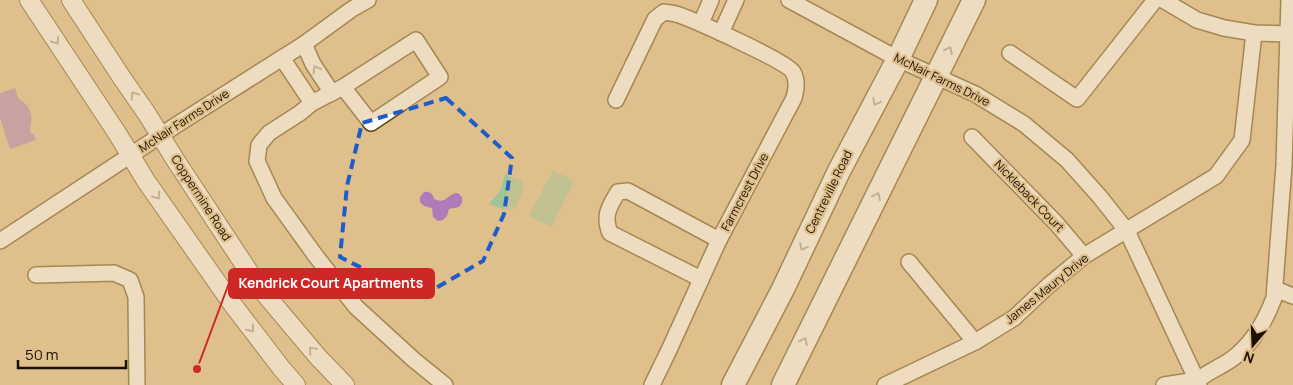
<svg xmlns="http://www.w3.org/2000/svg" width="1293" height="385" font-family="Manrope,sans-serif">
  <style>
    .green { fill: #9fc498 }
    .water { fill: #af7cb9 }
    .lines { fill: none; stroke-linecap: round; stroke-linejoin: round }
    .minor-casing { stroke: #5f440d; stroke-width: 18 }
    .tertiary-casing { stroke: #5f440d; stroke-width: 20 }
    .primary-casing { stroke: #5f440d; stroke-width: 25 }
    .minor { stroke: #fff; stroke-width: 15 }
    .tertiary { stroke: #fff; stroke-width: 18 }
    .primary { stroke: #fff; stroke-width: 22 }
    .oneway { stroke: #a49f99 }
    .marked { fill: none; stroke: #1e5dc9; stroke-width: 4; stroke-dasharray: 10 6; stroke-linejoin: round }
    .labels { text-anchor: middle; stroke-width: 4.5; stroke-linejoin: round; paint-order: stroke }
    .street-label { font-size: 12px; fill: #1b1000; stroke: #dfc08c }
    .leader { fill: none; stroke: #cd2726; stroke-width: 2 }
    .callout-dot { fill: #cd2726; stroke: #dfc08c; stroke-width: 2 }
    .callout { fill: #cd2726; stroke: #cd2726; stroke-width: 2 }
    .callout-label { font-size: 14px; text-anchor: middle; font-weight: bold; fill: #fff }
  </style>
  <rect width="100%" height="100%" fill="#dfc08c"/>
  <g class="green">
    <polygon points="553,170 574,181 551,227 529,216"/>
    <polygon points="505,174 522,181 524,189 515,208 506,210 489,204 500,191"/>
  </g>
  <g class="water">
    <path d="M15 88C16 91 17 96 19 99 24 103 28 104 30 111 34 121 28 126 31 134H34L36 140 10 149 0 118V93Z"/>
    <path d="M424 192C429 191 433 193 434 199 447 205 447 193 458 193L462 197V203L459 207 449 209 447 216 443 220 438 221 433 217 432 208 424 206 420 202V197Z"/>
  </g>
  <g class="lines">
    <defs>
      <g id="minor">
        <polyline points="789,0 898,59 975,94 1024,124 1067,160 1100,197 1127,231 1199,385"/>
        <polyline points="1163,0 1197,20 1224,28 1254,33 1293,34"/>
        <polyline points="701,23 711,0"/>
        <polyline points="721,33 736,0"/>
        <polyline points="304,44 313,64 332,93"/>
        <polyline points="1010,53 1077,99 1155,0"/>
        <polyline points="282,58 312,103"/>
        <polyline points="343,87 371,123 440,77 416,40 343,87 312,103 300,113 269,133 259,145 257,161 274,198 315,255 356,307 414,360 445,385"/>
        <path d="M616 100 655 19 664 12C669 13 674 13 679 15 696 21 786 61 793 72 798 81 796 90 794 98L719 240 669 350 652 385"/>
        <polyline points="972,137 1056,223 1084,256"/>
        <polyline points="0,241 178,124 304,44 352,9 368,0"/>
        <polyline points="909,262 975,342"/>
        <polyline points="36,275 114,273 130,280 136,297 137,385"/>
        <path d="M701 279 610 233C603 216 609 207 618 192L628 191 719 240"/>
        <polyline points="1275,289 1293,296"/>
        <polyline points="885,385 975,342 1014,318 1049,285 1084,256 1216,176 1242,140 1254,33"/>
        <polyline points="1164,385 1197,380"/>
        <path d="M1193 385C1202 374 1217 369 1229 361 1250 347 1265 322 1274 298L1284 165 1289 0"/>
      </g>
      <g id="tertiary">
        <polyline points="29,0 117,133 146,181 233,305 282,369 296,385"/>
        <polyline points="71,0 122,78 147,114 176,161 259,287 318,357 345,385"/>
      </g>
      <g id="primary">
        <polyline points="733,385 783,289 839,171 898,59 926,0"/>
        <polyline points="783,385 974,0"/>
      </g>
    </defs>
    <use href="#minor" class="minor-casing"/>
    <use href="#tertiary" class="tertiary-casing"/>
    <use href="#primary" class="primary-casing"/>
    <use href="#minor" class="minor"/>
    <use href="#tertiary" class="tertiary"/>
    <use href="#primary" class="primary"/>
  </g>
  <defs><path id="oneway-chevron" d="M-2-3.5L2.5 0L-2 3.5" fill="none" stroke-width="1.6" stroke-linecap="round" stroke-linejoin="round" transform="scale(1.25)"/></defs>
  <g class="oneway">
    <use href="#oneway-chevron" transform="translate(56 41) rotate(56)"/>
    <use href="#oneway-chevron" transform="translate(949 50) rotate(-63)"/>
    <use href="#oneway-chevron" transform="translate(316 69) rotate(-121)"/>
    <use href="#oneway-chevron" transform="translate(134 95) rotate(-125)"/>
    <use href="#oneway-chevron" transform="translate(876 102) rotate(118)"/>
    <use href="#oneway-chevron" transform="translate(157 196) rotate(55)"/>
    <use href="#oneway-chevron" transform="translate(877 196) rotate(-64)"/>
    <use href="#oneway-chevron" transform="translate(803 247) rotate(116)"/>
    <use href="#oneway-chevron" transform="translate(251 329) rotate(53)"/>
    <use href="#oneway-chevron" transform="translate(804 341) rotate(-64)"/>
    <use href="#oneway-chevron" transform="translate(312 350) rotate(-131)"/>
  </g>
  <path d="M0 0H1293V385H0ZM446 98 512 158 504 214 483 261 420 297 340 257 347 186 362 123Z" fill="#dfc08c" fill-opacity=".55" fill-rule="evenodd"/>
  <path class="marked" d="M446 98 512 158 504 214 483 261 420 297 340 257 347 186 362 123Z"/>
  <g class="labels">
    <g class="street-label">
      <text transform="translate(942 80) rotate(26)" y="4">McNair Farms Drive</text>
      <text transform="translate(184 121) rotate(-33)" y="4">McNair Farms Drive</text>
      <text transform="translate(745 192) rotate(-62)" y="4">Farmcrest Drive</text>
      <text transform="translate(829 192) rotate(-64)" y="4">Centreville Road</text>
      <text transform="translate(1029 196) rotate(46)" y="4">Nickleback Court</text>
      <text transform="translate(201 198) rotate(57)" y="4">Coppermine Road</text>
      <text transform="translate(1047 289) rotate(-39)" y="4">James Maury Drive</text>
    </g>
  </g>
  <path class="leader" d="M197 369L229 283"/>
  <circle class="callout-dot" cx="197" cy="369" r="5"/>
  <rect class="callout" x="229" y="269" width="205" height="29" rx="5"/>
  <g class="callout-label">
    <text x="331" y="288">Kendrick Court Apartments</text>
  </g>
  <g transform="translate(1253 345) rotate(199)" stroke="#dfc08c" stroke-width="4" paint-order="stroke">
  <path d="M0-4L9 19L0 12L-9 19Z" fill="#1b1000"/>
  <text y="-8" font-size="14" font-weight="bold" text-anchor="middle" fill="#1b1000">N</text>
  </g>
  <path d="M18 360v8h108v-8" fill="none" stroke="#1b1000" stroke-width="2.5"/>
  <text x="25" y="360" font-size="15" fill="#1b1000" stroke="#dfc08c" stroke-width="4" paint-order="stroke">50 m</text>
</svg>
